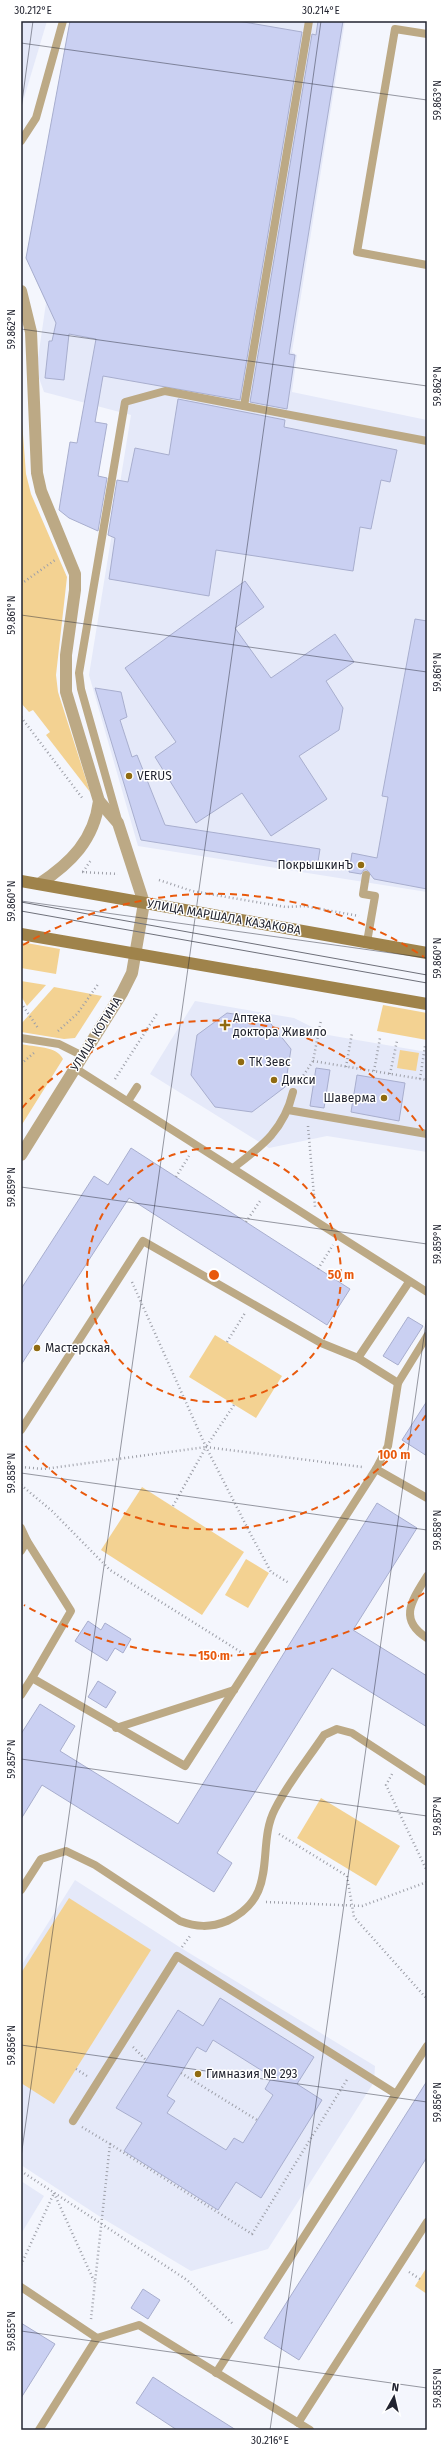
<svg xmlns="http://www.w3.org/2000/svg" width="448" height="2451" font-family="'Fira Sans',sans-serif">
  <style>
    .built { fill: #e5e9f9 }
    .green { fill: #f3d292 }
    .building { fill: #cad0f2; stroke: #a8aece; fill-rule: evenodd }
    .lines { fill: none; stroke-linecap: round; stroke-linejoin: round }
    .path { stroke: #9d9fa8; stroke-width: 2.5; stroke-dasharray: 1 3; stroke-linecap: butt }
    .lane { stroke: #bca985; stroke-width: 8 }
    .street { stroke: #bca985; stroke-width: 12 }
    .secondary { stroke: #9f834b; stroke-width: 12 }
    .tram { stroke: #6e707a; stroke-width: 1 }
    .ticks { fill: none; stroke: #222430; stroke-width: 1; stroke-opacity: 0.45 }
    .ring { fill: none; stroke: #e8590c; stroke-width: 2; stroke-dasharray: 7 5 }
    .poi-dot { fill: #906b11; stroke: #fff; stroke-width: 1.5 }
    .labels { text-anchor: middle; stroke-width: 3; stroke-linejoin: round; paint-order: stroke }
    .poi-label { font-size: 12px; fill: #222430; stroke: #fff; text-anchor: start }
    .street-label { font-size: 12px; fill: #222430; stroke: #fff }
    .centre { fill: #e8590c; stroke: #fff; stroke-width: 2 }
    .ring-label { font-size: 12px; text-anchor: middle; font-weight: bold; fill: #e8590c; stroke: #fff; stroke-width: 3; stroke-linejoin: round; paint-order: stroke }
    .neatline { fill: none; stroke: #222430; stroke-width: 1.5 }
    .ticks-label { font-size: 10px; text-anchor: middle; fill: #222430 }
  </style>
  <rect width="100%" height="100%" fill="#f4f6fd"/>
  <g class="built">
    <polygon points="21,21 47,21 21,108"/>
    <polygon points="70,21 345,21 292,352 297,355 292,392 427,420 427,892 138,846 89,675 131,415 44,392 39,378 38,358 46,303 26,258"/>
    <polygon points="195,1001 294,1018 328,1035 427,1052 427,1152 327,1136 269,1148 150,1074"/>
    <polygon points="75,1880 181,1948 375,2066 374,2082 268,2249 191,2271 102,2218 21,2165 21,1966"/>
    <polygon points="21,2181 44,2196 21,2234"/>
  </g>
  <g class="green">
    <polygon points="21,408 26,474 31,494 67,577 56,675 58,692 90,792 46,735 50,732 33,710 29,712 21,703"/>
    <polygon points="21,942 60,949 56,974 21,968"/>
    <polygon points="21,981 46,985 27,1006 21,996"/>
    <polygon points="54,987 102,996 75,1038 64,1039 21,1032 21,1024"/>
    <polygon points="383,1005 427,1013 427,1040 377,1031"/>
    <path d="M21 1044C34 1047 57 1046 63 1059L21 1126Z"/>
    <polygon points="400,1050 419,1053 416,1071 397,1068"/>
    <polygon points="215,1335 282,1376 256,1418 189,1377"/>
    <polygon points="142,1487 244,1552 202,1615 101,1550"/>
    <polygon points="246,1559 269,1573 248,1608 225,1595"/>
    <polygon points="321,1798 400,1846 376,1886 297,1838"/>
    <polygon points="69,1898 151,1950 54,2104 21,2083 21,1973"/>
    <polygon points="427,2267 427,2294 415,2286"/>
  </g>
  <g class="building">
    <polygon points="70,21 238,21 302,32 240,400 103,376 95,422 107,424 98,476 107,478 98,531 69,518 59,510 70,442 77,443 96,339 69,334 64,380 45,378 49,341 52,341 56,323 26,258"/>
    <polygon points="318,21 343,21 289,354 295,355 287,409 250,402 312,34 316,35"/>
    <polygon points="178,399 285,420 284,427 397,450 390,482 381,480 371,529 360,527 353,571 216,550 209,596 109,579 115,538 108,535 117,480 128,482 135,448 169,455"/>
    <polygon points="245,581 264,607 235,628 271,678 335,634 354,662 326,681 343,708 339,730 299,756 327,799 271,836 242,793 196,823 155,757 176,742 125,668"/>
    <polygon points="415,619 427,621 427,889 374,879 367,870 364,870 361,874 349,872 352,853 377,858 388,797 382,796"/>
    <polygon points="95,688 121,692 127,717 120,720 132,757 137,755 165,825 320,849 317,868 141,840"/>
    <polygon points="227,1013 267,1019 291,1049 285,1087 252,1112 215,1107 191,1075 197,1035"/>
    <polygon points="316,1068 330,1070 324,1108 310,1106"/>
    <polygon points="357,1075 405,1083 399,1121 351,1112"/>
    <polygon points="131,1148 350,1289 327,1325 129,1198 21,1365 21,1289 94,1176 108,1185"/>
    <polygon points="408,1317 423,1326 398,1365 383,1356"/>
    <polygon points="427,1401 427,1456 402,1440"/>
    <polygon points="377,1503 417,1528 353,1630 427,1676 427,1727 332,1668 217,1853 232,1863 214,1892 42,1785 21,1819 21,1734 40,1704 75,1726 60,1751 178,1824"/>
    <polygon points="88,1621 101,1630 105,1623 131,1639 123,1653 115,1648 107,1661 75,1641"/>
    <polygon points="98,1681 116,1692 106,1708 88,1697"/>
    <path d="M220 1998 314 2057 297 2084 322 2100 261 2198 236 2182 218 2210 124 2151 142 2123 116 2108 178 2010 203 2026ZM213 2040 272 2077 265 2089 273 2095 243 2143 234 2138 226 2150 167 2113 175 2101 167 2096 197 2047 206 2052Z"/>
    <polygon points="427,2081 427,2157 299,2360 264,2338"/>
    <polygon points="143,2289 160,2300 148,2319 131,2308"/>
    <polygon points="21,2323 55,2344 21,2398"/>
    <polygon points="153,2377 179,2394 236,2430 177,2430 136,2403"/>
  </g>
  <g class="lines">
    <g class="path">
      <polyline points="21,584 55,560"/>
      <polyline points="21,717 83,799"/>
      <polyline points="82,872 118,874"/>
      <polyline points="83,872 91,860"/>
      <polyline points="159,880 192,891 250,901 286,907 304,906 359,916"/>
      <polyline points="21,1003 38,1028"/>
      <polyline points="58,1031 77,1014 99,983"/>
      <polyline points="313,1061 427,1080"/>
      <polyline points="21,1064 35,1052"/>
      <polyline points="346,1067 352,1033"/>
      <polyline points="374,1071 380,1038"/>
      <polyline points="390,1074 397,1041"/>
      <polyline points="115,1079 158,1012"/>
      <polyline points="420,1079 425,1046"/>
      <polyline points="299,1082 313,1061 321,1020"/>
      <polyline points="308,1126 315,1207"/>
      <polyline points="176,1177 189,1156"/>
      <polyline points="246,1222 260,1201"/>
      <polyline points="318,1269 333,1245"/>
      <polyline points="132,1282 206,1447 249,1531 271,1572 289,1583"/>
      <polyline points="227,1342 245,1313"/>
      <polyline points="206,1447 362,1467"/>
      <polyline points="21,1467 44,1469 206,1447 234,1405"/>
      <polyline points="21,1485 52,1511 110,1570 244,1654"/>
      <polyline points="173,1506 206,1447"/>
      <polyline points="392,1774 386,1785 427,1871"/>
      <polyline points="279,1834 347,1876 354,1917 427,1999"/>
      <polyline points="266,1902 362,1906 427,1882"/>
      <polyline points="182,1947 190,1936"/>
      <polyline points="133,2047 146,2060"/>
      <polyline points="76,2069 87,2076"/>
      <polyline points="181,2073 257,2120"/>
      <polyline points="82,2127 110,2144 91,2319"/>
      <polyline points="110,2144 252,2234 348,2078"/>
      <polyline points="21,2171 187,2280 234,2325"/>
      <polyline points="54,2193 94,2281"/>
      <polyline points="21,2265 54,2193"/>
      <polyline points="409,2272 420,2279"/>
    </g>
    <g class="lane">
      <polyline points="427,34 395,29 357,252 427,265"/>
      <polyline points="21,141 36,118 63,21"/>
      <polyline points="244,406 309,21"/>
      <polyline points="118,820 81,689 79,673 125,402 165,391 427,441"/>
      <polyline points="366,875 363,894 375,896 367,942"/>
      <polyline points="21,1038 59,1044 83,1056"/>
      <polyline points="75,1068 427,1292"/>
      <polyline points="128,1101 137,1087"/>
      <polyline points="288,1110 427,1134"/>
      <path d="M233 1168C262 1146 284 1130 293 1092"/>
      <polyline points="358,1358 409,1282"/>
      <polyline points="21,1430 143,1241 321,1343 358,1358 398,1383"/>
      <polyline points="376,1469 427,1498"/>
      <polyline points="21,1528 27,1541 21,1551"/>
      <polyline points="27,1541 71,1611 32,1678"/>
      <path d="M427 1576C413 1599 397 1619 427 1638"/>
      <polyline points="21,1695 32,1678 185,1766 376,1469 388,1446 398,1383 427,1336"/>
      <polyline points="116,1728 234,1690"/>
      <path d="M21 1890 41 1859 66 1851 95 1865 180 1921C196 1927 210 1928 227 1921 281 1896 255 1847 275 1809 288 1783 308 1759 324 1735L337 1729 352 1733 427 1782"/>
      <polyline points="73,2121 177,1956 396,2094"/>
      <polyline points="21,2287 97,2338"/>
      <polyline points="216,2373 427,2046"/>
      <polyline points="298,2423 427,2222"/>
      <polyline points="39,2430 97,2338 139,2325 310,2430"/>
    </g>
    <g class="street">
      <path d="M21 291 31 332 37 473 41 491 75 574V590L66 655V692L99 801C94 840 71 863 39 884"/>
      <polyline points="21,1155 122,993 132,973 144,903 118,823 99,801"/>
    </g>
    <g class="secondary">
      <polyline points="21,881 427,953"/>
      <polyline points="21,934 427,1004"/>
    </g>
    <g class="tram">
      <polyline points="21,902 427,975"/>
      <polyline points="21,911 427,983"/>
    </g>
  </g>
  <path class="ticks" d="M21 43 427 100M21 109 33 21M21 329 427 386M21 615 427 672M21 901 427 958M21 1187 427 1244M21 1473 427 1530M21 1759 427 1816M21 2045 427 2102M21 2157 321 21M21 2331 427 2388M270 2430 427 1315"/>
  <g class="ring">
    <circle cx="214" cy="1275" r="127"/>
    <path d="M426 1415A254 254 0 0 1 22 1442M22 1108A254 254 0 0 1 426 1135"/>
    <path d="M424 1593A381 381 0 0 1 24 1605M23 945A381 381 0 0 1 424 957"/>
  </g>
  <g class="poi-dot">
    <circle cx="129" cy="776" r="4"/>
    <circle cx="361" cy="865" r="4"/>
    <path d="M223 1019h4v4h4v4h-4v4h-4v-4h-4v-4h4z"/>
    <circle cx="241" cy="1062" r="4"/>
    <circle cx="274" cy="1080" r="4"/>
    <circle cx="384" cy="1098" r="4"/>
    <circle cx="37" cy="1348" r="4"/>
    <circle cx="198" cy="2074" r="4"/>
  </g>
  <g class="labels">
    <g class="poi-label">
      <text x="137" y="780">VERUS</text>
      <text x="353" y="869" text-anchor="end">ПокрышкинЪ</text>
      <text x="233" y="1022">Аптека<tspan x="233" dy="14">доктора Живило</tspan></text>
      <text x="249" y="1066">ТК Зевс</text>
      <text x="282" y="1084">Дикси</text>
      <text x="376" y="1102" text-anchor="end">Шаверма</text>
      <text x="45" y="1352">Мастерская</text>
      <text x="206" y="2078">Гимназия № 293</text>
    </g>
    <g class="street-label">
      <text transform="translate(224 917) rotate(10)" y="4">УЛИЦА МАРШАЛА КАЗАКОВА</text>
      <text transform="translate(96 1034) rotate(-58)" y="4">УЛИЦА КОТИНА</text>
    </g>
  </g>
  <circle cx="214" cy="1275" r="6" class="centre"/>
  <g class="ring-label">
    <text x="341" y="1279">50 m</text>
    <text x="394" y="1459">100 m</text>
    <text x="214" y="1660">150 m</text>
  </g>
  <rect width="448" height="2451" fill="none" stroke="#ffffff" stroke-width="44"/>
  <g transform="translate(394 2397) rotate(8)" stroke="#ffffff" stroke-width="3" paint-order="stroke">
  <path d="M0-3L7 15L0 10L-7 15Z" fill="#222430"/>
  <text y="-6" font-size="11" font-weight="bold" text-anchor="middle" fill="#222430">N</text>
  </g>
  <rect x="22" y="22" width="404" height="2407" class="neatline"/>
  <g class="ticks-label">
    <text x="33" y="14">30.212°E</text>
    <text x="321" y="14">30.214°E</text>
    <text transform="translate(437 100) rotate(-90)" y="4">59.863°N</text>
    <text transform="translate(11 329) rotate(-90)" y="4">59.862°N</text>
    <text transform="translate(437 386) rotate(-90)" y="4">59.862°N</text>
    <text transform="translate(11 615) rotate(-90)" y="4">59.861°N</text>
    <text transform="translate(437 672) rotate(-90)" y="4">59.861°N</text>
    <text transform="translate(11 901) rotate(-90)" y="4">59.860°N</text>
    <text transform="translate(437 958) rotate(-90)" y="4">59.860°N</text>
    <text transform="translate(11 1187) rotate(-90)" y="4">59.859°N</text>
    <text transform="translate(437 1244) rotate(-90)" y="4">59.859°N</text>
    <text transform="translate(11 1473) rotate(-90)" y="4">59.858°N</text>
    <text transform="translate(437 1530) rotate(-90)" y="4">59.858°N</text>
    <text transform="translate(11 1759) rotate(-90)" y="4">59.857°N</text>
    <text transform="translate(437 1816) rotate(-90)" y="4">59.857°N</text>
    <text transform="translate(11 2045) rotate(-90)" y="4">59.856°N</text>
    <text transform="translate(437 2102) rotate(-90)" y="4">59.856°N</text>
    <text transform="translate(11 2331) rotate(-90)" y="4">59.855°N</text>
    <text transform="translate(437 2388) rotate(-90)" y="4">59.855°N</text>
    <text x="270" y="2444">30.216°E</text>
  </g>
</svg>
